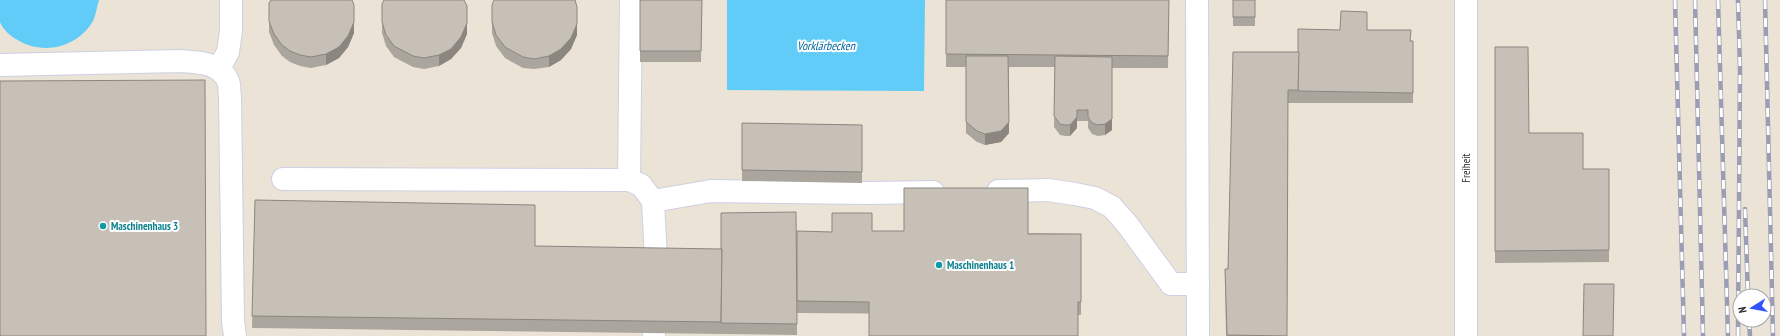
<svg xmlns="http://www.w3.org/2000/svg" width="1780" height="336" font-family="'PT Sans Narrow',sans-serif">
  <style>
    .water { fill: #60ccf7 }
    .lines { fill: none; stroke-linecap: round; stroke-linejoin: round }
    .minor-casing { stroke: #ccd0e2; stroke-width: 24 }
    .minor { stroke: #fff; stroke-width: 22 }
    .rail-casing { stroke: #9a9db4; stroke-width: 4.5 }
    .rail { stroke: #fff; stroke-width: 3; stroke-dasharray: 9; stroke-linecap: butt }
    .wall { fill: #aaa59d }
    .shaded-wall { fill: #8b8680 }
    .building { fill: #c6c0b7; stroke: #8b8680 }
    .culture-dot { fill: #0f9aa8; stroke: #fff; stroke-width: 1.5 }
    .labels { text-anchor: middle; stroke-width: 4; stroke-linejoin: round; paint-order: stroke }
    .street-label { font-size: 11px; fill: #272727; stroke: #fff }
    .culture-label { font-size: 11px; font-weight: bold; fill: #0d838f; stroke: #fff; text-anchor: start }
    .water-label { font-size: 12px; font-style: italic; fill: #0367a0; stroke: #fff }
  </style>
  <rect width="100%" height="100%" fill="#ece3d7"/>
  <g class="water">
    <path d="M0 0H99C97 6 96 15 93 21 77 48 42 56 16 39 10 36 2 28 0 22 0 15 0 7 0 0Z"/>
    <polygon points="727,0 925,0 924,91 727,90"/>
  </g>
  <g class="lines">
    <defs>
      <g id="minor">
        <polyline points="1197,0 1198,336"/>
        <polyline points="1466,0 1466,336"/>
        <path d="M0 65 180 61C197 62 220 62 228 81 230 85 229 92 230 97L233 321 235 336"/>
        <polyline points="219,68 228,52 231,31 231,0"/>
        <polyline points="283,179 629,180 641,185 653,201 656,260 654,336"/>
        <polyline points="629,180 631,0"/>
        <polyline points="998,191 1048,190 1075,194 1095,198 1112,207 1127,224 1171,284 1198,284"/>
        <polyline points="653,201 711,191 868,193 933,192"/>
      </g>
    </defs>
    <use href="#minor" class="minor-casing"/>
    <use href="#minor" class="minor"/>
    <defs>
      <g id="rail">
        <polyline points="1675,0 1684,336"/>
        <polyline points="1695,0 1703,336"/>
        <polyline points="1718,0 1728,336"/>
        <polyline points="1765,0 1773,336"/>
        <polyline points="1745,209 1748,296"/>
        <polyline points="1749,320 1750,336"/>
        <polyline points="1738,336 1740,69 1738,0"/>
      </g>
    </defs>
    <use href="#rail" class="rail-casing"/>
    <use href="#rail" class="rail"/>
  </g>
  <g class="wall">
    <polygon points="640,0 702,0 701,62 640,62"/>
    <polygon points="946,0 1169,0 1168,68 1112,68 1112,130 1105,135 1098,136 1092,134 1088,128 1088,121 1077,121 1077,128 1070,136 1065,136 1060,135 1054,127 1055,67 1009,67 1009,133 1001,142 985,145 977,142 966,133 966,67 946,67"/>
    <rect x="1233" y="0" width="22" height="26"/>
    <polygon points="269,21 354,33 348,47 339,58 326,65 311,68 300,66 290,62 282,56 274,45 269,32"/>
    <polygon points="382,22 467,34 461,48 451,59 439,66 424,69 413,67 394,57 386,46 382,33"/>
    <polygon points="492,22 577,35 571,49 561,60 549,67 534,69 523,68 505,58 496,46 492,33"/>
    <polygon points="1367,30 1411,41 1413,41 1413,103 1288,103 1287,336 1226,336 1225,269 1228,269 1298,52"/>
    <polygon points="1495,47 1529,133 1583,169 1609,169 1609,262 1495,263"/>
    <polygon points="742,123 862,125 862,183 742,181"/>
    <polygon points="255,200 535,246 797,291 872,231 1081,234 1081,315 797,313 797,335 252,328"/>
  </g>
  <g class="shaded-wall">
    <polygon points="354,5 354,33 348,47 339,58 326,65 326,54"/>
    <polygon points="467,6 467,34 461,48 451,59 439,66 439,55"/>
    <polygon points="577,7 577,35 571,49 561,60 549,67 549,56"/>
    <polygon points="1112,57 1112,130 1105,135 1105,124"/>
    <polygon points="1077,117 1077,128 1070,136 1070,125"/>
    <polygon points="1009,122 1009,133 1001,142 985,145 985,134"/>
  </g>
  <g class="building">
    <polygon points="271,0 352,0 354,5 354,22 348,36 339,47 326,54 311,57 300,55 290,51 282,45 274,34 269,21 269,3"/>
    <polygon points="384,0 464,0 467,6 467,23 461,37 451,49 439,55 424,58 413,56 394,46 386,35 382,22 382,4"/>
    <polygon points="494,0 575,0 577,7 577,24 571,38 561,49 549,56 534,59 523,57 505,47 496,35 492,22 492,5"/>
    <polygon points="640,0 702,0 701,51 640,51"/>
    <polygon points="946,0 1169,0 1168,56 946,54"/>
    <rect x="1233" y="0" width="22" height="17"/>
    <polygon points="1341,11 1367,12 1367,30 1411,30 1410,41 1413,41 1413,93 1298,91 1298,29 1340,30"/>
    <polygon points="1495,47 1528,47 1529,133 1583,133 1583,169 1609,169 1609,250 1495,251"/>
    <polygon points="1233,52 1299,52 1298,90 1288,90 1287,336 1227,335 1225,269 1228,269"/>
    <polygon points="966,56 1008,56 1009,122 1001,131 985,134 977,131 966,122"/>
    <polygon points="1055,56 1112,57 1112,119 1105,124 1098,125 1092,123 1088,117 1088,110 1077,110 1077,117 1070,125 1065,125 1060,124 1054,116"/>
    <polygon points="205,80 206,336 0,336 0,81"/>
    <polygon points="742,123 862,125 862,172 742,170"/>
    <polygon points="904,188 1028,188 1028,234 1081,234 1081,302 1078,302 1078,336 869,336 869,302 797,301 797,231 832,232 832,213 872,213 872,231 904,231"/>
    <polygon points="255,200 535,205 535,246 722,249 721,322 252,316"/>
    <polygon points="796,212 797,324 721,323 722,249 721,249 721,213"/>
    <polygon points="1584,284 1614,284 1613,336 1583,336"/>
  </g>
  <g class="culture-dot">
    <circle cx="103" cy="226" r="4"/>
    <circle cx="939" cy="265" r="4"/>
  </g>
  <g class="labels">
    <g class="street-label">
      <text transform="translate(1466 168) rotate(-90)" y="4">Freiheit</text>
    </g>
    <g class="culture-label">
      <text x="111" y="230">Maschinenhaus 3</text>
      <text x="947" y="269">Maschinenhaus 1</text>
    </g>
    <g class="water-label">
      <text x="826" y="50">Vorklärbecken</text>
    </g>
  </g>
  <g transform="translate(1752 308) rotate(259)"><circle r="19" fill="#ffffff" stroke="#a9a9a9"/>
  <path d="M0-3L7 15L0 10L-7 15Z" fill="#3153ff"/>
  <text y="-6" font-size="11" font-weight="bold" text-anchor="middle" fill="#272727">N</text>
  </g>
</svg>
